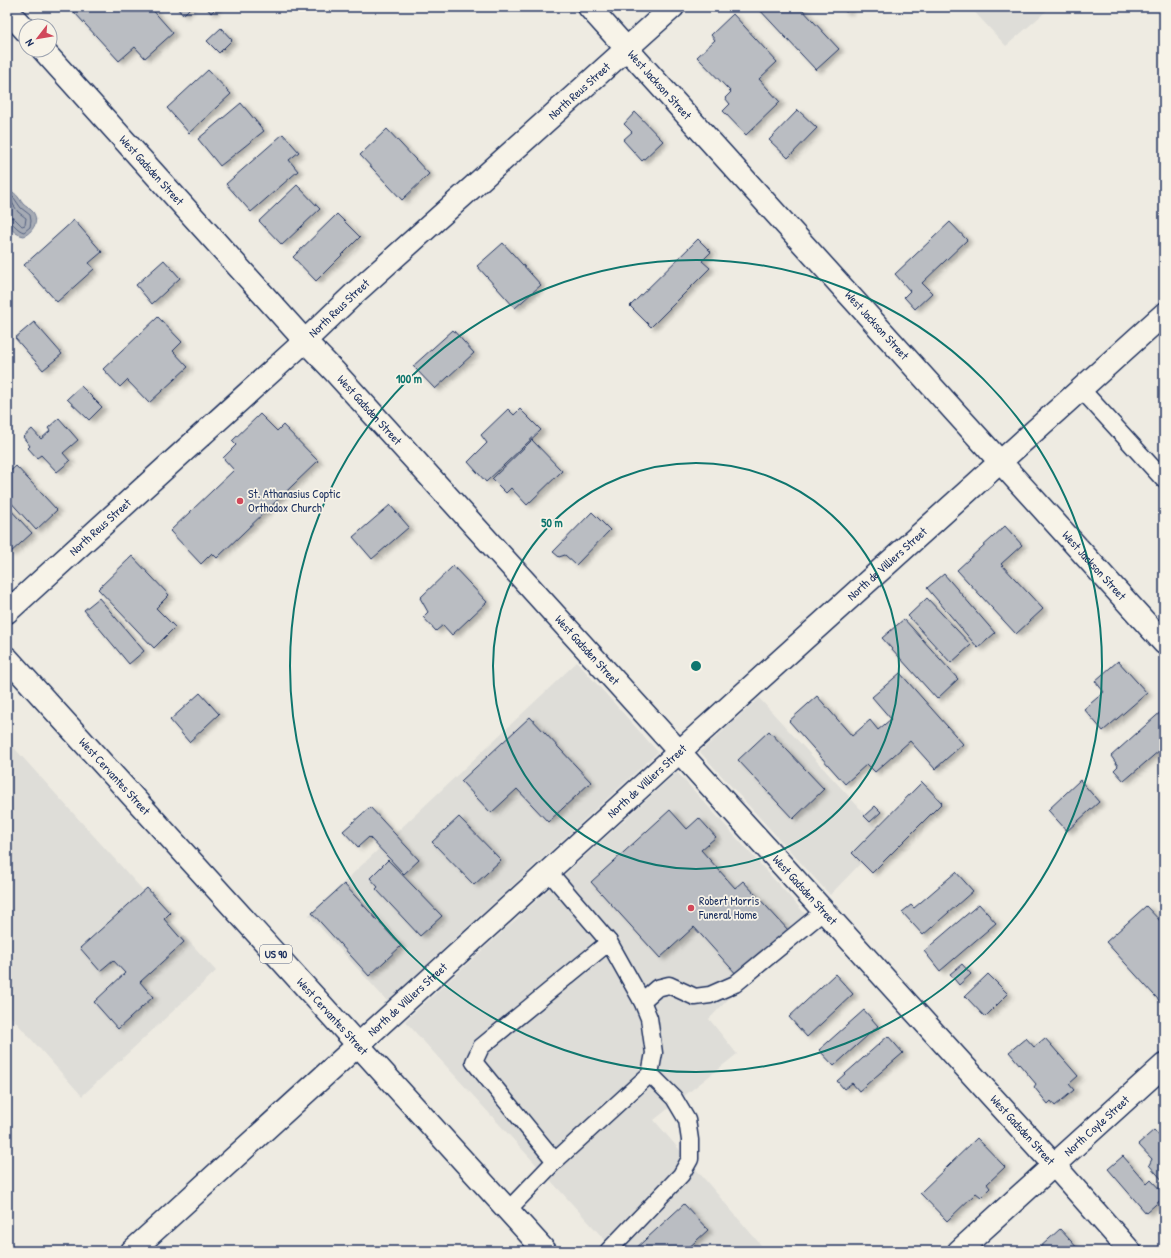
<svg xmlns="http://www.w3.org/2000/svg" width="1171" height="1258" font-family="'Patrick Hand',sans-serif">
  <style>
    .built { fill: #deddd8 }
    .water { fill: #a6abb5; stroke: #6e7992 }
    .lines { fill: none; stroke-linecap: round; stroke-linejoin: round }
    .shore { stroke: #536181; stroke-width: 1 }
    .building { fill: #babdc2; stroke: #1b2f5e; filter: url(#shadow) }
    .lane-casing { stroke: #1b2f5e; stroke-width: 19 }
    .street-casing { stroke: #1b2f5e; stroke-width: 25 }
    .primary-casing { stroke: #1b2f5e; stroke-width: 25 }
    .lane { stroke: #f7f3e8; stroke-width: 16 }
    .street { stroke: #f7f3e8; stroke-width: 22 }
    .primary { stroke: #f7f3e8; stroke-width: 22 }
    .ring { fill: none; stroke: #0f766e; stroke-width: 2 }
    .poi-dot { fill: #d1495b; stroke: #f7f3e8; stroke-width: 1.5 }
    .labels { text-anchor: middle; stroke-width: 3.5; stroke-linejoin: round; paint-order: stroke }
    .shield { fill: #f7f3e8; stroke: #5d6a87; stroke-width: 1 }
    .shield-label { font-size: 11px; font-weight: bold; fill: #1b2f5e }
    .street-label { font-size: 12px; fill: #1b2f5e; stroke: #f7f3e8 }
    .poi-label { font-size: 12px; fill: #1b2f5e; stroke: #f7f3e8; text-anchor: start }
    .centre { fill: #0f766e; stroke: #f7f3e8; stroke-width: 2 }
    .ring-label { font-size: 12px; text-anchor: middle; font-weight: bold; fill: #0f766e; stroke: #f7f3e8; stroke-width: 3.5; stroke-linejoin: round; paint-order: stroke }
  </style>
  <defs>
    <filter id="shadow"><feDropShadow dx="4.5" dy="2.5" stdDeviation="2" flood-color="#0004"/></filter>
  </defs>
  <rect width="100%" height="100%" fill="#eeebe2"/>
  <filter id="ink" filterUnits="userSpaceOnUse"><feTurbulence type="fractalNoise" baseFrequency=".025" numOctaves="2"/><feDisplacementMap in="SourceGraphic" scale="8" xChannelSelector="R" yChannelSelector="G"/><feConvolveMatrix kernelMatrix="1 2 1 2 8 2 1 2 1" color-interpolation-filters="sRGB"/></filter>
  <g filter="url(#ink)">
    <g class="built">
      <polygon points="970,7 1051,7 1006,46"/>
      <polygon points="577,662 658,752 387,1001 309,915"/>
      <polygon points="759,698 886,837 830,895 700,752"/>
      <polygon points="7,740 216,971 82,1096 7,1012"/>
      <polygon points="677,772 808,917 709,1019 737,1054 654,1120 766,1251 615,1251 405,1021"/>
    </g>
    <path class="water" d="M7 190C16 192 18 197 23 204 26 207 31 209 33 212 40 222 32 232 24 236 2 232 7 208 7 190Z"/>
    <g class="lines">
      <g class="shore">
        <path d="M7 194 14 198 21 208 30 215 31 221 30 227 24 232C16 230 14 222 7 221"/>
        <polyline points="7,199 11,201 18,212 26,218 25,225 22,226 14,218 7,216"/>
      </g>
    </g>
    <g class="building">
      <polygon points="79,7 150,7 173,33 145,58 135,47 119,61 74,12"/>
      <polygon points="176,7 191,7 183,15"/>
      <polygon points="206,7 217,7 211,13"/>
      <polygon points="757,7 800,7 839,49 816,70"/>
      <polygon points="841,7 852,7 846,12"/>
      <polygon points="733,14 777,62 759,79 780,102 746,135 723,111 730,104 725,98 731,92 697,57 715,40 711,35"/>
      <polygon points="221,28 232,40 219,53 207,41"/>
      <polygon points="208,70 231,94 189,133 167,108"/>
      <polygon points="241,103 264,131 220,166 198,139"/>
      <polygon points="798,110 817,128 788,158 769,140"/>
      <polygon points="635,112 663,141 642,161 623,140 632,132 624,124"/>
      <polygon points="387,129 429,174 402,200 360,155"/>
      <polygon points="283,134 299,152 289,160 298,171 251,212 226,184"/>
      <polygon points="297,185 320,209 282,245 259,221"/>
      <polygon points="337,214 360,237 316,281 293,257"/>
      <polygon points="74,220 102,252 89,263 94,269 57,302 24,265"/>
      <polygon points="950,222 967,240 922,283 932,293 915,309 904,297 910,291 895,274"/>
      <polygon points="698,239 711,252 702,261 710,268 651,327 630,306"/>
      <polygon points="503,243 541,285 515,308 477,266"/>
      <polygon points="164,260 180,278 152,304 136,285"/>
      <polygon points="158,317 182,342 173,351 188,367 149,403 127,380 120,387 103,369"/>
      <polygon points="34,322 62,354 43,370 15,338"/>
      <polygon points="453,330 474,353 435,389 413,366"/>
      <polygon points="81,386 102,407 89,420 67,399"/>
      <polygon points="508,409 514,415 520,409 541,430 486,482 468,462 487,443 481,435"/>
      <polygon points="260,414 277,431 283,425 318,461 217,558 212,553 201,564 170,531 234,470 223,458 236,445 232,441"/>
      <polygon points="59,418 78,440 63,453 70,461 57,472 41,455 37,458 28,448 30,446 23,437 32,429 41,439 50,431 48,428"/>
      <polygon points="532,440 562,471 527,505 511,488 506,493 492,479"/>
      <polygon points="16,466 57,510 36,530 7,498 7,474"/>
      <polygon points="390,505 409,527 372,559 353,537"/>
      <polygon points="7,506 32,533 10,553 7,550"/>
      <polygon points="592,512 610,530 576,565 565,555 559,557 553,552"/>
      <polygon points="1005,526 1022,545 1001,564 1043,609 1016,634 957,570"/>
      <polygon points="132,556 169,595 156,608 175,627 154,648 98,589"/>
      <polygon points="453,566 487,602 452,635 443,625 436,631 423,617 428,612 420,598"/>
      <polygon points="944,574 995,633 978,648 927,588"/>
      <polygon points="99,598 144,651 129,664 84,610"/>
      <polygon points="927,598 971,645 951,663 908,616"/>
      <polygon points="904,619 958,679 937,699 882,638"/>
      <polygon points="1118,661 1147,693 1103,731 1084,709 1104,692 1095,681"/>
      <polygon points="900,673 963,744 935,769 910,741 875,772 867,764 845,784 789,721 817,696 852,736 870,720 878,730 891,719 872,697"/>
      <polygon points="200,693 219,714 189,742 170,720"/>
      <polygon points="1164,709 1164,755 1160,750 1124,781 1114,770 1118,766 1111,756"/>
      <polygon points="530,717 591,782 548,822 517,789 491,813 461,781"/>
      <polygon points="769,731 824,789 793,819 738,760"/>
      <polygon points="1080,780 1099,802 1067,831 1048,810"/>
      <polygon points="922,782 942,803 872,873 852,853"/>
      <polygon points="875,806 881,812 870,822 864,816"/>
      <polygon points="370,807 419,860 404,874 369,837 358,847 343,831"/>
      <polygon points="670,810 687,829 699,818 716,837 701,850 735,888 743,881 789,931 738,976 694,927 660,958 591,882"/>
      <polygon points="459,817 501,860 474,885 432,842"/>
      <polygon points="388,860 442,916 420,936 376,889 378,887 370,878"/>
      <polygon points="956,872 973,891 923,935 902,912 911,905 914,908"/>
      <polygon points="344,884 401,946 369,976 312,913"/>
      <polygon points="147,888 170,913 164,919 184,942 140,982 153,997 118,1029 94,1002 125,973 113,960 100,971 80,948"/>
      <polygon points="979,904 996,923 940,971 924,951"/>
      <polygon points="1146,906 1164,925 1164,1006 1106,942"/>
      <polygon points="962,964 971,974 959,985 950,974"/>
      <polygon points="835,974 853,994 807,1037 789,1017"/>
      <polygon points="988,974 1008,994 985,1017 965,996"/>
      <polygon points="864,1010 878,1026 834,1066 819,1050"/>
      <polygon points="888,1036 903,1053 859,1091 852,1083 844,1089 837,1081"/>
      <polygon points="1026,1038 1034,1047 1045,1038 1078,1076 1069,1084 1074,1090 1055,1106 1051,1101 1048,1104 1034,1087 1036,1084 1009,1052"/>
      <polygon points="1154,1130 1164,1141 1164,1182 1149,1165 1152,1159 1138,1144"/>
      <polygon points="977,1138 1005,1167 987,1184 990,1188 981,1197 976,1193 947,1221 920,1193"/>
      <polygon points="1123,1156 1147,1184 1151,1180 1164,1194 1164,1197 1146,1213 1108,1169"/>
      <polygon points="684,1204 708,1230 685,1251 633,1251"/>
      <polygon points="1060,1229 1080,1251 1040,1251 1038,1249"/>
    </g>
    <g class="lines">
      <defs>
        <g id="lane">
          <polyline points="1081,389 1164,480"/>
          <polyline points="642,1001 657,988 669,985 695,997 710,995 735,984 824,911"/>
          <polyline points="555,1161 474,1062 481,1047 609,942"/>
          <polyline points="508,1210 555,1161 650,1074 654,1053 649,1018 642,1001 609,942 549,872"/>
          <polyline points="608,1251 681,1175 690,1159 690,1140 687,1120 674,1098 650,1074"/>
        </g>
        <g id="street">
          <path id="s1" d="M589 7 1164 643"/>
          <polyline points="7,10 26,31"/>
          <path id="s2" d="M43 50 305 341 334 371 1054 1165 1130 1251"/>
          <path id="s3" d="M7 612 305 341 356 292 673 7"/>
          <path id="s4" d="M132 1251 679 752 1164 314"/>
          <path id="s5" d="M959 1251 1164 1065"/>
        </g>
        <g id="primary">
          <path id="s6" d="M7 658 545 1251"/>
        </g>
      </defs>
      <use href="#lane" class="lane-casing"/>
      <use href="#street" class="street-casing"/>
      <use href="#primary" class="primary-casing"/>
      <use href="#lane" class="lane"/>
      <use href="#street" class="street"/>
      <use href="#primary" class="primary"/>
    </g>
  </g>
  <g class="ring">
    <circle cx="696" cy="666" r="203"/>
    <circle cx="696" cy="666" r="406"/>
  </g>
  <g class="poi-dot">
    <circle cx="240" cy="501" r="4"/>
    <circle cx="691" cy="908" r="4"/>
  </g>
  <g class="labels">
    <rect class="shield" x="260" y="945" width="32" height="18" rx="3"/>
    <g class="shield-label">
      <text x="276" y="958">US 90</text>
    </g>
    <g class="street-label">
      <text dy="4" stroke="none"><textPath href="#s1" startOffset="105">West Jackson Street</textPath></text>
      <text dy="4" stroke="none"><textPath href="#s3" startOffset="774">North Reus Street</textPath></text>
      <text dy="4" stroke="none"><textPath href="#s2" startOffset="162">West Gadsden Street</textPath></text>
      <text dy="4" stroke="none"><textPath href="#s3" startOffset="450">North Reus Street</textPath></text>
      <text dy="4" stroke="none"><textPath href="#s1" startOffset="429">West Jackson Street</textPath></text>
      <text dy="4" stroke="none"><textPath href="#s2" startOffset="486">West Gadsden Street</textPath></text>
      <text dy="4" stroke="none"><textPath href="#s3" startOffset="126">North Reus Street</textPath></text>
      <text dy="4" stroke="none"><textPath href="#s4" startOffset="1021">North de Villiers Street</textPath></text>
      <text dy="4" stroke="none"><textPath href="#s1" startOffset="753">West Jackson Street</textPath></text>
      <text dy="4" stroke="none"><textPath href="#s2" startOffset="810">West Gadsden Street</textPath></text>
      <text dy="4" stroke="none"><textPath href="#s6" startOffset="160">West Cervantes Street</textPath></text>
      <text dy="4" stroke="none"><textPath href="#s4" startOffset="697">North de Villiers Street</textPath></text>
      <text dy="4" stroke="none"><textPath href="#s2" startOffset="1134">West Gadsden Street</textPath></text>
      <text dy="4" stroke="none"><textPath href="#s4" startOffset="373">North de Villiers Street</textPath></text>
      <text dy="4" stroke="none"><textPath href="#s6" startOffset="484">West Cervantes Street</textPath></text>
      <text dy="4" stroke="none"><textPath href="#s5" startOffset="186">North Coyle Street</textPath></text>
      <text dy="4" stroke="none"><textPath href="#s2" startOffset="1458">West Gadsden Street</textPath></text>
    </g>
    <g class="poi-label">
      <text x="248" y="498">St. Athanasius Coptic<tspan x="248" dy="14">Orthodox Church</tspan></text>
      <text x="699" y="905">Robert Morris<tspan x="699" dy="14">Funeral Home</tspan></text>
    </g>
  </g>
  <circle cx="696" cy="666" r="6" class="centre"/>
  <g class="ring-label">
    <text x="409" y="383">100 m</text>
    <text x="552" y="527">50 m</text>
  </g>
  <rect width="1171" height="1258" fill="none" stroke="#f7f3e8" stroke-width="24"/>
  <rect x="12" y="12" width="1147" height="1234" fill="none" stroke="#1b2f5e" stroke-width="1.5" filter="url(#ink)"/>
  <g transform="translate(38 38) rotate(239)"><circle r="19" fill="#f7f3e8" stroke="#9fa5b1"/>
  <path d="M0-3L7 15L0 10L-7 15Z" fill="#d1495b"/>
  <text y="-6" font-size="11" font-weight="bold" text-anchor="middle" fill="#1b2f5e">N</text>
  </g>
</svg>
